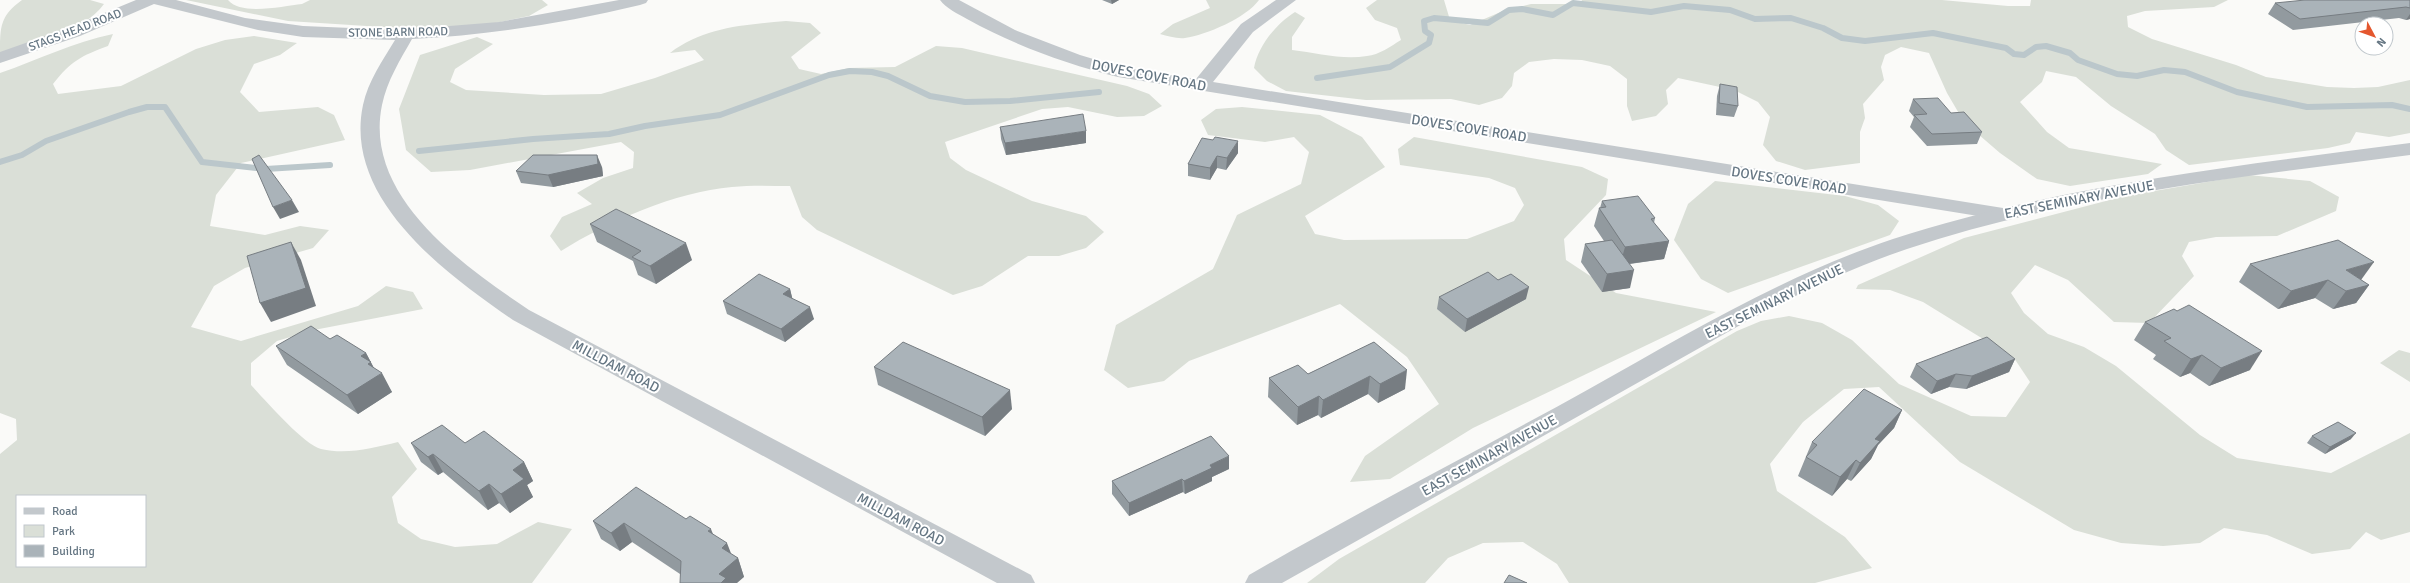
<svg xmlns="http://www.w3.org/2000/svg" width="2410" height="583" font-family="Signika,sans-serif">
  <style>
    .green { fill: #dadfd7; fill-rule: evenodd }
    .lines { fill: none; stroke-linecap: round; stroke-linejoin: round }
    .stream { stroke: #bbc7cb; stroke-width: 6 }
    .minor { fill: #c3c8cc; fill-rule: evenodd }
    .tertiary { fill: #c3c8cc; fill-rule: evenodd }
    .wall { fill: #929a9f }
    .shaded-wall { fill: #777d82 }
    .building { fill: #aab3b9; stroke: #777d82 }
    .labels { text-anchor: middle; stroke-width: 4; stroke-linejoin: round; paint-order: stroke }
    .far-street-label { font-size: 12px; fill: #657683; stroke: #fff }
    .street-label { font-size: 14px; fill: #657683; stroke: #fff }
  </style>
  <rect width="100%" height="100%" fill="#fafaf8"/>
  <g class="green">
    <path d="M22 0H90L104 4C83 33 33 43 0 55 0 26 0 16 22 0Z"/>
    <path d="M186 0H228C241 16 283 6 302 4L310 0H542L548 5 529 16 476 27 414 29 288 21Z"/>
    <path d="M1206 0H1259C1246 18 1206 35 1185 38 1177 39 1168 36 1160 34L1173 24 1210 8Z"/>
    <path d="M1377 0H1444L1450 20 1470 25 1503 11 1531 4H1580L1582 0H1942L2008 6H2030L2031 0H2228L2214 7 2145 11 2127 16 2128 27 2152 39 2236 65 2266 77 2327 87 2354 88 2378 87 2410 80V133L2389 137 2356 132 2350 143 2328 148 2189 165 2166 150 2155 134 2111 106 2076 77 2046 71 2042 82 2020 102 2047 132 2069 148 2162 164 2148 174 2070 186 2037 179 2000 153 1964 122 1947 93 1929 53 1901 47 1885 55 1881 67 1884 80 1863 104 1865 118 1860 132V163L1805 170 1776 161 1763 145 1770 117 1758 102 1734 90 1678 78 1666 90 1668 104 1656 116 1632 121 1627 106V79L1610 66 1582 60 1554 59 1529 62 1514 73 1512 86 1502 98 1479 105 1451 99 1366 100 1286 91 1267 81 1254 68C1258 46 1276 24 1295 12L1305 18 1292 37V50C1317 53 1342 60 1367 56 1379 55 1391 46 1401 40L1397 28 1375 20 1366 8Z"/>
    <path d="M786 21 810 23 821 33 791 57 799 69 821 74 849 68 895 67 936 46 962 48 1127 86 1149 94 1162 106 1144 116 1117 117 1068 107 1042 109 945 142 950 158 966 170 1032 201 1086 216 1104 232 1086 248 1059 256H1028L982 286 953 295 817 230 802 217 790 186C771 186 751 185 732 187 675 192 609 221 561 251L550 236 562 217 592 204 577 193 603 178 633 168 634 152 621 142 470 170 431 172 406 150 399 109 420 55 477 37 493 44 455 69 450 82 466 90 544 95 601 94 655 78 704 60 695 50 670 53C704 27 744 25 786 21Z"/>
    <path d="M113 34 108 46C81 56 71 61 53 84L58 94 121 86 196 49 225 40 254 36 297 43 280 55 254 64 240 92 259 112 318 107 334 115 345 140 241 163 216 195 210 226 265 235 300 226 329 230 313 248 245 268 214 286 191 327 241 341 358 306 386 286 413 292 423 309 314 330 277 341 251 363V385C265 400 303 444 321 449 347 455 373 448 398 442L417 469 392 497 398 523 421 539 455 547 497 544 538 522 572 529 532 583H0V454L17 440 16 419 0 413V73C38 60 73 42 113 34ZM17 496H145V566H17Z"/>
    <polygon points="1242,107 1320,115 1362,137 1385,167 1305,216 1315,234 1344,240 1467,239 1514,221 1524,205 1515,188 1489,178 1400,165 1398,149 1414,137 1582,167 1608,179 1606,195 1564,239 1566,260 1616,293 1716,312 1473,428 1390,479 1350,482 1365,456 1439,404 1407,357 1340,304 1189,361 1164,381 1128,388 1104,370 1116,325 1213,269 1237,215 1301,184 1309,152 1294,137 1265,142 1208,135 1201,120 1216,109"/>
    <polygon points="2248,175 2310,181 2339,197 2336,211 2277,236 2216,237 2189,242 2182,256 2194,276 2149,323 2114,322 2068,280 2035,265 2011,293 2024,313 2048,334 2084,347 2116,366 2200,435 2237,458 2331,473 2410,433 2410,532 2381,540 2366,532 2350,549 2312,554 2267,535 2224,528 2200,543 2163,546 2121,543 2074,530 1960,462 1879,387 1844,389 1803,422 1770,464 1777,491 1845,537 1872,568 1815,583 1569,583 1557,564 1523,542 1483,543 1448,558 1425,583 1307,583 1339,559 1737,331 1761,321 1789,316 1822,323 1852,340 1899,384 1971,416 2006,417 2030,382 2014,358 1923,302 1890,290 1856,289 1858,285 1964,238 2125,196"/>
    <polygon points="1715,181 1845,196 1878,205 1899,221 1890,235 1728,293 1701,279 1674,240 1688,204"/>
    <polygon points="2399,350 2410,353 2410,382 2380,363"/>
  </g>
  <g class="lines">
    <g class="stream">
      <polyline points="1317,78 1390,67 1429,43 1431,35 1425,31 1424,21 1434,18 1488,23 1509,10 1522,9 1553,15 1573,3 1651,12 1684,6 1730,10 1755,19 1791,18 1823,28 1842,38 1865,41 1933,33 2006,48 2014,54 2024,55 2036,47 2046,46 2070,53 2078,60 2117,74 2137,76 2164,70 2185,72 2237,92 2307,107 2392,105 2410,109"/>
      <polyline points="419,151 533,139 609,134 645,126 720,115 829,75 850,71 872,72 888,76 930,96 965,102 1010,101 1099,92"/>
      <polyline points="0,162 22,155 46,141 129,112 147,107 165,107 202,162 266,169 330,165"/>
    </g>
    <g class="minor">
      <path d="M136 0H176L245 18 303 26 400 30 499 22 619 0H648L646 3 640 5C565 23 490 35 412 39 400 60 387 81 382 105 363 197 464 266 529 310L1031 575 1035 583H997L513 320C446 274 343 199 363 105 368 81 383 60 395 40L303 37 258 30 154 4 80 36 0 63V52L68 28Z"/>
      <path d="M940 0H959L1015 30 1080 55 1120 67 1196 79 1241 24 1276 0H1296L1253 32 1213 82 2003 208 2010 210 2013 214 2010 218 2003 220 1118 77C1066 64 1014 45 967 19 958 14 946 8 940 0Z"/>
    </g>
    <path class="tertiary" d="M2410 143V155C2242 177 2069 195 1907 249 1853 267 1802 292 1751 319L1282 583H1245L1249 575 1291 551C1389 496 1490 444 1589 389 1687 334 1785 275 1893 239 2060 185 2236 166 2410 143Z"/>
  </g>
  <g class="wall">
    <polygon points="1102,0 1119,0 1112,4"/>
    <polygon points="2410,0 2410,19 2406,20 2399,18 2293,30 2268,14 2275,3"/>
    <polygon points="1720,84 1738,106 1734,117 1716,115 1717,96"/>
    <polygon points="1913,99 1951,113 1982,132 1977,144 1927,146 1910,127 1914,117 1909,111"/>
    <polygon points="1000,127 1086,143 1006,155 1001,139"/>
    <polygon points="1213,140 1238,153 1226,170 1217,168 1210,180 1188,176 1188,164"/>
    <polygon points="602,167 603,176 553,187 521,183 516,171"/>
    <polygon points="1602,201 1655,218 1654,223 1669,241 1664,259 1630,264 1630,288 1602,292 1581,262 1585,244 1604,241 1594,226 1599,208 1600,208"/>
    <polygon points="590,224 692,260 656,284 638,275 633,261 597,242"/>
    <polygon points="2250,264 2361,280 2369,285 2356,303 2333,309 2315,298 2278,309 2239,282"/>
    <polygon points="1498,280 1526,299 1465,332 1437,309 1439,297"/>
    <polygon points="790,289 792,298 814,319 785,342 727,314 723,301"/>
    <polygon points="2145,322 2250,370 2209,386 2190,373 2180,377 2153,359 2156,355 2134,340"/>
    <polygon points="330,339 366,353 374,368 392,392 358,414 287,365 276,346"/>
    <polygon points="1374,342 1405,389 1378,403 1368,394 1321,418 1318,415 1297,425 1268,397 1269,378 1308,374"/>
    <polygon points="2015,359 2009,372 1966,389 1949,387 1931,394 1910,377 1916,364"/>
    <polygon points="874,367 1012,409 985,436 878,385"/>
    <polygon points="1902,410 1894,428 1878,445 1871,459 1851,481 1847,479 1832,496 1798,476 1812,442"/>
    <polygon points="2312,436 2351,439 2325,454 2307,443"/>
    <polygon points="411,443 465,443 524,462 533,481 527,485 533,497 510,513 499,503 488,510 443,472 438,475 421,462"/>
    <polygon points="1229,469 1212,477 1212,481 1185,494 1183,492 1129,516 1112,494 1112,481"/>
    <polygon points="686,519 713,534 731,554 738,558 744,577 680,574 632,542 620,551 601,539 593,521"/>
  </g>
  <g class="shaded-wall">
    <polygon points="1111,0 1119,0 1112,4"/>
    <polygon points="2410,14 2410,19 2406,20"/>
    <polygon points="1086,131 1086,143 1006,155 1005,143"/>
    <polygon points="1238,141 1238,153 1226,170 1227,158"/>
    <polygon points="597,155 602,167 603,176 553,187 548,175"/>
    <polygon points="1217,156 1217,168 1210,180 1210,168"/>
    <polygon points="292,200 299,212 280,219 273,207"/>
    <polygon points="1669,241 1664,259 1620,265 1625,247"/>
    <polygon points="291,242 301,260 316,306 271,322 260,303"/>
    <polygon points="686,243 692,260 656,284 650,266"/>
    <polygon points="2374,262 2361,280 2346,270"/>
    <polygon points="1634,270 1630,288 1602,292 1607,274"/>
    <polygon points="2328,280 2315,298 2278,309 2291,291"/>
    <polygon points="2369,285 2356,303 2333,309 2346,291"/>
    <polygon points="1529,287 1526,299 1465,332 1467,319"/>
    <polygon points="790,289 793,301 783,294"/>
    <polygon points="810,307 814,319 785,342 781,329"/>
    <polygon points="2262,351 2250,370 2209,386 2221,368"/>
    <polygon points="366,353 378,376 382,373 392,392 358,414 347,395 361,356"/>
    <polygon points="2202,355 2190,373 2180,377 2191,359"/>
    <polygon points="2015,359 2009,372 1966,389 1972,376"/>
    <polygon points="1407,370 1405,389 1378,403 1380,384"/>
    <polygon points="1956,374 1949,387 1931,394 1937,381"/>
    <polygon points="1370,376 1368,394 1321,418 1323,400"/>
    <polygon points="1010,390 1012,409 985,436 982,417"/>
    <polygon points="1319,396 1318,415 1297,425 1298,407"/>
    <polygon points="1902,410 1894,428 1878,445 1871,459 1851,481 1860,463 1875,439"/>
    <polygon points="2356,433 2351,439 2325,454 2330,447"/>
    <polygon points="433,454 443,472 438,475 428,457"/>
    <polygon points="1229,456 1229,469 1212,477 1212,481 1185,494 1184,481 1210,465"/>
    <polygon points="1856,460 1847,479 1832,496 1840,477"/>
    <polygon points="524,462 533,481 527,485 533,497 510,513 501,494 513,470"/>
    <polygon points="1182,479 1183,492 1129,516 1129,503"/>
    <polygon points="489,484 499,503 488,510 479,491"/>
    <polygon points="624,523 632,542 620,551 611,533"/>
    <polygon points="711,529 718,547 708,531"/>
    <polygon points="727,543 734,561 738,558 744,577 737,583 721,583 719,574 722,548"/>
  </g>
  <g class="building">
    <polygon points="2305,0 2410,0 2410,8 2406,7 2300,19 2275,3"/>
    <polygon points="1720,84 1737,87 1738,106 1719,103"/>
    <polygon points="1938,98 1951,113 1964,112 1982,132 1932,134 1914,115 1927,114 1913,99"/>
    <polygon points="1083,114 1086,131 1005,143 1000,127"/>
    <polygon points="1215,137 1238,141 1227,158 1217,156 1210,168 1188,164 1202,138 1213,140"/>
    <polygon points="259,155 292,200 273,207 252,159"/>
    <polygon points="533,155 597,155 598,164 548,175 516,171"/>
    <polygon points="1638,196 1655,218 1651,219 1669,241 1625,247 1599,208 1606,207 1602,201"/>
    <polygon points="616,209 686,243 650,266 632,257 641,251 590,224"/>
    <polygon points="1612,240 1634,270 1607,274 1585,244"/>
    <polygon points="2338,240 2374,262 2346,270 2369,285 2346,291 2328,280 2291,291 2250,264"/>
    <polygon points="291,242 306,288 260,303 247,256"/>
    <polygon points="1488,272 1498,280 1511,274 1529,287 1467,319 1439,297"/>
    <polygon points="759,274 790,289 783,294 810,307 781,329 723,301"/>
    <polygon points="2189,305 2262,351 2221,368 2202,355 2191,359 2164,341 2171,338 2145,322 2174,309 2177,311"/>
    <polygon points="311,326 330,339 337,335 366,353 361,356 371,362 368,364 382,373 347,395 276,346"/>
    <polygon points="1987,337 2015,359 1972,376 1956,374 1937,381 1916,364"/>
    <polygon points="903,342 1010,390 982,417 874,367"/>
    <polygon points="1374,342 1407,370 1380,384 1370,376 1323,400 1319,396 1298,407 1269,378 1298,365 1308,374"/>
    <polygon points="1864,389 1902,410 1875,439 1880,441 1860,463 1856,460 1840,477 1806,457 1817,445 1812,442"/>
    <polygon points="2338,422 2356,433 2330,447 2312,436"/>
    <polygon points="442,425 465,443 484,431 524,462 513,470 524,479 501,494 489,484 479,491 433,454 428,457 411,443"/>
    <polygon points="1211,436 1229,456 1210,465 1212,468 1184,481 1182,479 1129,503 1112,481"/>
    <polygon points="636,487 686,519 690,516 711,529 708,531 727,543 722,548 738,558 719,574 726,578 721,583 680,583 681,561 624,523 611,533 593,521"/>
    <polygon points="1509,575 1527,583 1504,583"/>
  </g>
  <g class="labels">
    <g class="far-street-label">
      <text transform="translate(75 30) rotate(-21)" y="4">STAGS HEAD ROAD</text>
      <text transform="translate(398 32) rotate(-1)" y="4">STONE BARN ROAD</text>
    </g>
    <g class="street-label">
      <text transform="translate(1149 75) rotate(11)" y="5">DOVES COVE ROAD</text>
      <text transform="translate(1469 128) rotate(9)" y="5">DOVES COVE ROAD</text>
      <text transform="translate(1789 180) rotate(9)" y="5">DOVES COVE ROAD</text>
      <text transform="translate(2079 199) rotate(-11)" y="5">EAST SEMINARY AVENUE</text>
      <text transform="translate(1774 301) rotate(-26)" y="5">EAST SEMINARY AVENUE</text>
      <text transform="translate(616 366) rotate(28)" y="5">MILLDAM ROAD</text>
      <text transform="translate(1489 455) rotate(-29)" y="5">EAST SEMINARY AVENUE</text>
      <text transform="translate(901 519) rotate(28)" y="5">MILLDAM ROAD</text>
    </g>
  </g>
  <rect x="16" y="495" width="130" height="72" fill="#ffffff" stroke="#c1c8cd"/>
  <rect x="24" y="508" width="20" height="6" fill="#c3c8cc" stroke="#c1c8cd"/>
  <text x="52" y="515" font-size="12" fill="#657683">Road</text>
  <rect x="24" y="525" width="20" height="12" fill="#dadfd7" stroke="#c1c8cd"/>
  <text x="52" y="535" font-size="12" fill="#657683">Park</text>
  <rect x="24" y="545" width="20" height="12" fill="#aab3b9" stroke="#c1c8cd"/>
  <text x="52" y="555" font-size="12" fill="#657683">Building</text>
  <g transform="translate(2374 36) rotate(131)"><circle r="19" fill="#ffffff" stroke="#c1c8cd"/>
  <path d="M0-3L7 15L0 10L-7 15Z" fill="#e4572e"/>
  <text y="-6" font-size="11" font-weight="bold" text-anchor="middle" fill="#657683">N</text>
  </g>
</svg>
